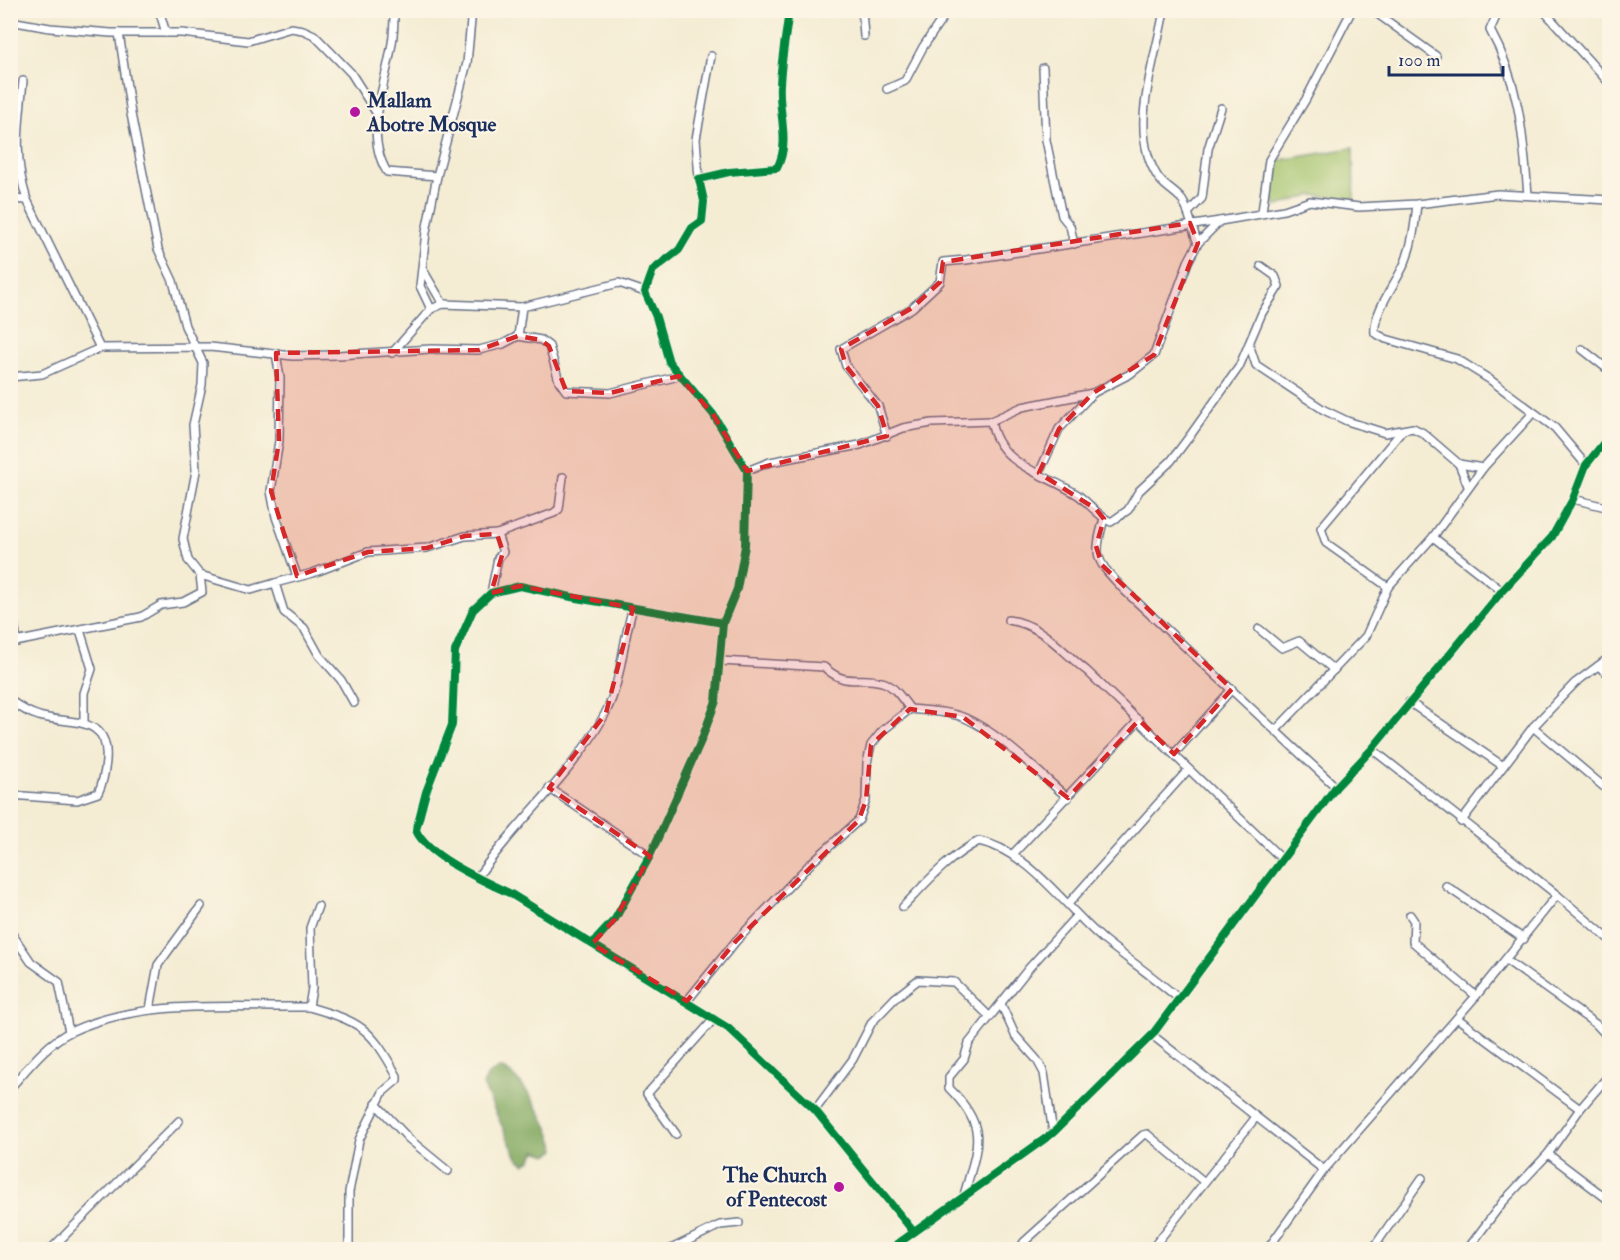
<svg xmlns="http://www.w3.org/2000/svg" width="1620" height="1260" font-family="'IM FELL Double Pica',serif">
  <style>
    .green { fill: #a2c26b; stroke: #5e7864; stroke-width: 1.5 }
    .forest { fill: #81a85f; stroke: #4e6c5e; stroke-width: 1.5 }
    .lines { fill: none; stroke-linecap: round; stroke-linejoin: round }
    .minor-casing { stroke: #677187; stroke-width: 10 }
    .minor { stroke: #fff; stroke-width: 7 }
    .cycleway-casing { stroke: #fcf5e5; stroke-width: 11 }
    .cycleway { stroke: #00873e; stroke-width: 8 }
    .marked { fill: #d62828; fill-opacity: 0.2; stroke: #d62828; stroke-width: 4.5; stroke-dasharray: 12 8; stroke-linejoin: round }
    .poi-dot { fill: #b5179e; stroke: #fcf5e5; stroke-width: 2 }
    .labels { text-anchor: middle; stroke-width: 4.5; stroke-linejoin: round; paint-order: stroke }
    .poi-label { font-size: 21px; font-weight: bold; fill: #1b2f5e; stroke: #fcf5e5; text-anchor: start }
  </style>
  <rect width="100%" height="100%" fill="#fcf5e5"/>
  <filter id="ink" filterUnits="userSpaceOnUse"><feTurbulence type="fractalNoise" baseFrequency=".0167" numOctaves="2"/><feDisplacementMap in="SourceGraphic" scale="12" xChannelSelector="R" yChannelSelector="G"/><feConvolveMatrix kernelMatrix="1 2 1 2 8 2 1 2 1" color-interpolation-filters="sRGB"/></filter>
  <filter id="wash" filterUnits="userSpaceOnUse"><feTurbulence type="fractalNoise" baseFrequency=".008" numOctaves="4" result="noise"/><feDisplacementMap in="SourceGraphic" scale="24" xChannelSelector="R" yChannelSelector="G"/><feGaussianBlur stdDeviation="1.35" result="paint"/><feColorMatrix in="noise" values="0 0 0 0 0 0 0 0 0 0 0 0 0 0 0 0 0 1.4 0 .05"/><feComposite in="paint" operator="in"/></filter>
  <g filter="url(#wash)">
    <rect width="100%" height="100%" fill="#f4ecd3"/>
    <polygon class="green" points="1353,148 1354,199 1311,195 1275,207 1271,184 1275,161"/>
    <path class="forest" d="M499 1068C523 1074 550 1127 556 1150L548 1155 536 1151 531 1160 525 1164 517 1158 483 1085 488 1075Z"/>
  </g>
  <g filter="url(#ink)">
    <g class="lines">
      <defs>
        <g id="minor">
          <polyline points="159,10 166,33"/>
          <path d="M394 10C394 21 394 33 392 43 386 85 363 133 387 172L437 176"/>
          <polyline points="862,10 864,36"/>
          <path d="M1164 10C1156 61 1128 127 1156 174 1162 186 1174 190 1182 200 1190 212 1192 230 1198 243"/>
          <polyline points="1372,10 1436,56"/>
          <path d="M1499 10 1490 30C1520 84 1523 135 1528 195"/>
          <polyline points="1543,10 1610,84"/>
          <polyline points="10,21 50,28 111,33 182,33 248,41 291,28 303,30 314,35 351,73 377,114"/>
          <polyline points="119,33 131,114 158,249 173,281 185,326 203,363 202,385 193,425 196,471 183,539 188,560 200,575 251,590 275,583"/>
          <polyline points="1043,68 1046,140 1062,216 1070,226 1074,244"/>
          <path d="M23 81C19 125 13 157 27 200"/>
          <polyline points="887,89 905,81 923,47 948,10"/>
          <polyline points="699,179 696,139 711,56"/>
          <polyline points="10,199 27,200 100,348"/>
          <path d="M1417 204C1415 223 1413 241 1406 260 1399 280 1372 312 1375 333L1386 339 1457 359 1489 379 1555 428 1586 465"/>
          <polyline points="1262,212 1269,160 1306,99 1352,10"/>
          <polyline points="1188,213 1202,198 1208,149 1221,108"/>
          <polyline points="423,270 443,304"/>
          <polyline points="431,309 443,304 522,307 619,283 645,292"/>
          <polyline points="518,336 522,307"/>
          <polyline points="1249,344 1256,365 1324,410 1347,421 1385,433 1413,428 1423,433 1459,464 1468,486"/>
          <polyline points="1582,349 1610,371"/>
          <polyline points="276,353 280,378 279,441 271,491 276,517 297,576"/>
          <polyline points="392,353 431,309 420,286 426,232 437,176 467,63 472,10"/>
          <polyline points="10,377 42,374 100,348 210,347 293,356 338,355 431,349 479,350 503,344 518,336 541,340 549,346 559,381 566,391 610,393 679,376"/>
          <polyline points="991,421 1022,407 1093,393 1130,374 1154,355 1188,262 1198,243 1220,221 1284,210 1310,201 1359,207 1417,204 1498,194 1610,200"/>
          <polyline points="887,436 878,406 846,366 841,349 912,308 940,282 943,262 966,260 1220,221"/>
          <polyline points="1459,464 1483,468"/>
          <path d="M747 471 770 462 860 445 903 428 932 423 991 421C998 466 1045 473 1078 495 1089 503 1099 517 1111 522L1128 510 1139 491 1171 461 1192 433 1239 367 1262 313 1279 286 1275 276 1261 266"/>
          <polyline points="1039,473 1059,429 1093,393"/>
          <polyline points="1573,499 1610,508"/>
          <path d="M1104 519C1092 560 1097 560 1124 590L1336 787"/>
          <polyline points="497,534 554,513 559,509 563,477"/>
          <polyline points="1433,537 1502,591"/>
          <polyline points="1388,587 1326,543 1321,528 1402,431"/>
          <polyline points="10,599 17,642"/>
          <path d="M1008 620C1042 624 1061 651 1087 671L1282 859"/>
          <path d="M723 623 576 598 520 586 491 593 473 610 455 651 452 725 426 792 416 830C426 856 486 882 511 894L728 1028 815 1110 913 1231"/>
          <polyline points="1259,629 1282,648 1299,641 1334,670"/>
          <polyline points="80,630 92,669 84,693 84,723"/>
          <polyline points="10,643 141,617 161,605 183,602 202,592 200,575"/>
          <path d="M721 661 824 667C847 688 857 675 882 682 894 685 903 700 910 709"/>
          <polyline points="1598,666 1610,675"/>
          <path d="M10 700C19 707 28 713 39 716 69 725 110 714 106 761 105 772 103 783 98 793L77 800 10 795"/>
          <polyline points="1409,702 1503,766"/>
          <polyline points="354,703 341,680 319,655 304,628 284,612 275,583 313,573 368,552 427,548 465,536 497,534 503,552 498,558 491,593"/>
          <polyline points="1533,727 1610,792"/>
          <polyline points="1277,729 1366,636 1388,587 1433,537 1483,468 1533,413"/>
          <polyline points="1372,749 1557,895 1610,940"/>
          <polyline points="1174,754 1232,689"/>
          <polyline points="549,788 650,856"/>
          <polyline points="1461,822 1533,727 1575,683 1610,657"/>
          <polyline points="1013,854 1139,720"/>
          <path d="M477 878C516 821 573 775 605 714 622 682 622 642 633 608"/>
          <polyline points="1446,886 1524,939"/>
          <polyline points="1068,904 1188,770"/>
          <path d="M903 907C926 883 948 857 979 841 1031 852 1065 908 1105 941 1129 960 1154 977 1178 998"/>
          <polyline points="1410,915 1414,921 1413,942 1476,996"/>
          <polyline points="10,931 31,962 59,982 69,1032"/>
          <path d="M592 944 615 919 650 856 701 741 716 701 723 623 737 589 745 546 747 471 713 414 669 362 656 317 645 292 653 270 679 250 692 228 702 221 704 201 699 179 729 172 777 168C791 142 778 113 780 85 781 60 786 36 789 10"/>
          <polyline points="1506,960 1597,1025 1610,1039"/>
          <path d="M687 1001 736 941 812 862 859 820 866 800 867 763 871 745 883 730 910 709C927 711 949 711 965 718 1001 734 1038 772 1068 798"/>
          <polyline points="1001,1004 1015,1035 1037,1060 1044,1073 1053,1133"/>
          <path d="M309 1007C361 1022 370 1027 397 1076V1080L383 1092 359 1140 349 1192V1250"/>
          <polyline points="150,1009 158,965 201,906"/>
          <polyline points="1457,1018 1580,1109"/>
          <polyline points="1152,1035 1324,1170"/>
          <path d="M10 1088C27 1069 47 1043 70 1032 143 998 230 1008 309 1007L312 988 310 928 318 906"/>
          <polyline points="376,1104 409,1139 448,1171"/>
          <polyline points="815,1110 853,1059 872,1022 895,998 918,980 954,982 990,1017"/>
          <polyline points="676,1134 647,1094 714,1019"/>
          <polyline points="1548,1154 1610,1201"/>
          <path d="M964 1195C978 1145 989 1128 949 1088V1077L964 1059 969 1043 1029 968 1077 915"/>
          <polyline points="1603,1195 1610,1186"/>
          <polyline points="50,1250 179,1121"/>
          <polyline points="669,1250 720,1225 739,1223"/>
          <polyline points="889,1250 1053,1133 1152,1035 1336,787 1372,749 1502,591 1552,537 1573,499 1586,465 1610,435"/>
          <polyline points="1019,1250 1024,1242 1143,1135 1147,1134 1203,1181"/>
          <polyline points="1151,1250 1256,1117"/>
          <polyline points="1267,1250 1324,1170 1476,996 1557,895"/>
          <polyline points="1372,1250 1422,1178"/>
          <polyline points="1467,1250 1502,1203 1548,1154 1580,1109 1610,1074"/>
        </g>
      </defs>
      <use href="#minor" class="minor-casing"/>
      <use href="#minor" class="minor"/>
      <defs>
        <g id="cycleway">
          <path d="M723 623 576 598 520 586 491 593 473 610 455 651 452 725 426 792 416 830C426 856 486 882 511 894L728 1028 815 1110 913 1231"/>
          <path d="M592 944 615 919 650 856 701 741 716 701 723 623 737 589 745 546 747 471 713 414 669 362 656 317 645 292 653 270 679 250 692 228 702 221 704 201 699 179 729 172 777 168C791 142 778 113 780 85 781 60 786 36 789 10"/>
          <polyline points="889,1250 1053,1133 1152,1035 1336,787 1372,749 1502,591 1552,537 1573,499 1586,465 1610,435"/>
        </g>
      </defs>
      <use href="#cycleway" class="cycleway-casing"/>
      <use href="#cycleway" class="cycleway"/>
    </g>
  </g>
  <path class="marked" d="M1190 223 1198 243 1154 355 1093 393 1059 429 1039 473 1096 509 1104 519 1096 546 1102 565 1232 689 1174 754 1139 720 1068 798 963 717 910 709 871 745 866 800 859 820 736 941 687 1001 592 944 615 919 650 856 549 788 606 713 633 608 520 586 491 593 503 552 497 534 465 536 427 548 368 552 297 576 271 491 279 441 276 353 479 350 518 336 541 340 549 346 566 391 610 393 679 376 713 414 747 471 887 436 878 406 846 366 841 349 912 308 940 282 943 262Z"/>
  <g class="poi-dot">
    <circle cx="355" cy="112" r="6"/>
    <circle cx="839" cy="1187" r="6"/>
  </g>
  <g class="labels">
    <g class="poi-label">
      <text x="367" y="107">Mallam<tspan x="367" dy="24">Abotre Mosque</tspan></text>
      <text x="827" y="1182" text-anchor="end">The Church<tspan x="827" dy="24">of Pentecost</tspan></text>
    </g>
  </g>
  <rect width="1620" height="1260" fill="none" stroke="#fcf5e5" stroke-width="36"/>
  <path d="M1389 66v9h114v-9" fill="none" stroke="#1b2f5e" stroke-width="3"/>
  <text x="1398" y="66" font-size="18" fill="#1b2f5e" stroke="#fcf5e5" stroke-width="4.5" paint-order="stroke">100 m</text>
</svg>
